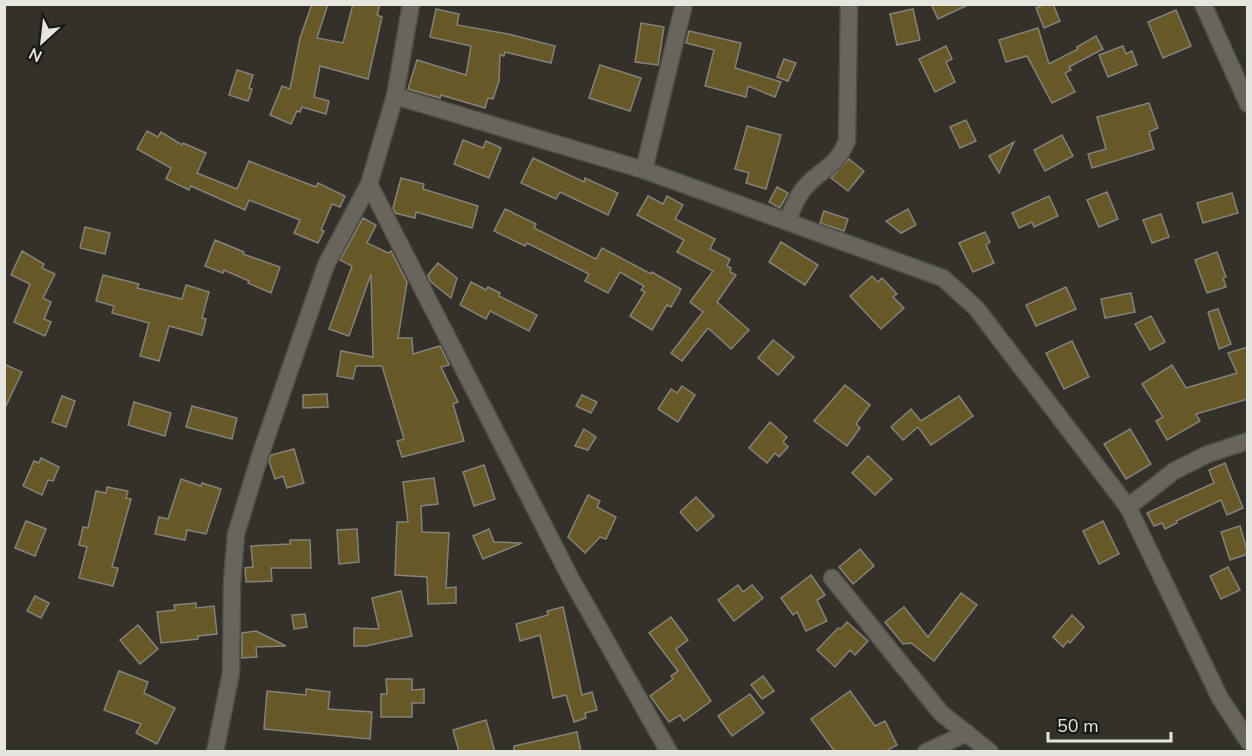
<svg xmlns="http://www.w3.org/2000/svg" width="1252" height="756" font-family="'Nunito Sans',sans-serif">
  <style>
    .building { fill: #665827; stroke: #848279; stroke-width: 1.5 }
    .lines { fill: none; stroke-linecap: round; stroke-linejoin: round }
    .minor-casing { stroke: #504e48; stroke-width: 19 }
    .minor { stroke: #67655c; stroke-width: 16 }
  </style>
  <rect width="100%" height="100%" fill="#333129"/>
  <g class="building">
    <polygon points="312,4 328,4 317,38 343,43 353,4 380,4 377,15 382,17 368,79 320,66 314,97 329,101 326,114 302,107 300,112 297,111 291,124 270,115 282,86 290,89 300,38"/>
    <polygon points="931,4 970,4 938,19"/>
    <polygon points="1045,4 1053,4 1060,21 1044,28 1036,8"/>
    <polygon points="436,9 459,14 457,25 508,34 555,46 551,63 505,52 504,56 500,55 499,81 493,99 488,98 485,108 441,95 440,98 408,89 417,60 466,75 471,46 430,37"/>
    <polygon points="913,9 920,40 897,45 890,14"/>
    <polygon points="1176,10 1191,46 1163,58 1148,22"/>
    <polygon points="641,23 664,27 658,65 635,62"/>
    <polygon points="1038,28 1049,64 1078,49 1077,47 1096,36 1103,49 1069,67 1071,70 1065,73 1075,92 1052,103 1027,56 1006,62 999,40"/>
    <polygon points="689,31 741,43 735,68 781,82 775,97 748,86 746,97 705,86 714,50 686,43"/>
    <polygon points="946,46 952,59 946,62 955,82 935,92 919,59"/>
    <polygon points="1123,46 1126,54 1132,51 1137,65 1108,77 1099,55"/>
    <polygon points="784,59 796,63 788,81 777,77"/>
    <polygon points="600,65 641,78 630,111 589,98"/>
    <polygon points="237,70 253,75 249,88 252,89 248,101 229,95"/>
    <polygon points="1149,103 1158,128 1149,132 1154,149 1092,168 1088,154 1106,149 1097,117"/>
    <polygon points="966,120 976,141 960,148 950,127"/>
    <polygon points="747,126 781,135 766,189 746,183 749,173 735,169"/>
    <polygon points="147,131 158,137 161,132 182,145 183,143 206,153 197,173 237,189 249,161 316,187 318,183 345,196 340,207 332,204 321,230 324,231 318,243 294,233 300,220 249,200 245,210 191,186 189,190 166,179 171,168 137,149"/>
    <polygon points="1062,135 1073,156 1045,171 1034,150"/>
    <polygon points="463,140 483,148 486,141 501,148 489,178 454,164"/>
    <polygon points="1014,142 999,173 989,156"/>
    <polygon points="533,158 584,182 585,178 618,193 608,215 560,192 556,199 521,183"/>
    <polygon points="849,159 864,171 848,191 831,178"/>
    <polygon points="401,178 424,184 423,189 478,206 472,228 416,212 415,218 395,213 393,208"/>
    <polygon points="777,187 788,193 780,208 769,202"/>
    <polygon points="1107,192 1118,219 1099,227 1087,200"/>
    <polygon points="1232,193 1238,213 1203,223 1197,203"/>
    <polygon points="648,196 663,204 667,196 683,205 675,219 715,239 710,249 730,259 727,266 731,268 730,272 736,275 717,302 749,330 731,349 708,328 682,361 671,353 703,312 690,302 713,271 677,252 684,240 637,215"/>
    <polygon points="1049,196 1058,216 1034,227 1032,222 1019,228 1012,213"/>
    <polygon points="505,209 536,224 534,228 596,259 602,248 651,274 652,272 681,289 671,307 667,305 652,330 630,316 645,292 641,290 644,286 620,272 608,293 585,281 589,274 527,243 525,246 494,231"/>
    <polygon points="908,209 916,225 901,233 886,221"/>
    <polygon points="824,211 848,219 844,231 820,223"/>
    <polygon points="1161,214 1169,237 1152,243 1143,220"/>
    <polygon points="363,218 376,225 367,243 388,253 391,251 407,282 398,338 412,338 413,354 440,346 448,362 449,365 441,367 458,402 453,404 464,441 402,457 397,441 404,439 382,366 356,366 353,379 337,376 341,351 373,357 371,274 349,336 329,329 352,266 340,260"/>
    <polygon points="85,227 110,233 105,254 80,248"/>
    <polygon points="985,232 990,242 986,245 994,263 973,272 959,243"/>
    <polygon points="215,240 244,252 243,254 280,267 271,293 248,283 249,281 224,270 223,273 205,266"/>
    <polygon points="781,242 818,265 805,285 769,262"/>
    <polygon points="22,251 44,264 42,268 55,274 43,298 51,302 44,319 51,322 45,336 14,322 30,284 11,275"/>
    <polygon points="1217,252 1226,277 1223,278 1226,287 1207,293 1195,260"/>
    <polygon points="438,263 457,278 451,298 430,281 428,275"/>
    <polygon points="103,275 139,284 137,288 182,299 186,285 209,292 202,318 206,319 202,335 169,326 159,361 140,356 149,323 112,313 114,306 96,301"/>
    <polygon points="872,276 878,282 882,278 897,294 893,297 904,308 881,329 850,296"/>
    <polygon points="471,282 486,290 488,287 500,293 499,296 537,315 529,331 490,311 486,319 460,305"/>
    <polygon points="1066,287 1076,309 1036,326 1026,305"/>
    <polygon points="1131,293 1135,312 1105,318 1101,299"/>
    <polygon points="1218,309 1231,344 1219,349 1208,312"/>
    <polygon points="1151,316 1165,342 1150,350 1135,324"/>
    <polygon points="773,340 794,357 778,375 758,358"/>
    <polygon points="1072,341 1089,377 1064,389 1046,353"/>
    <polygon points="1248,347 1248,399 1196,414 1200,421 1167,440 1156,421 1163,417 1142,384 1172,365 1186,388 1237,373 1228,353"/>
    <polygon points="4,364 22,372 4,410"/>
    <polygon points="845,385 870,405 856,424 860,428 847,446 814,421"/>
    <polygon points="682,386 695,395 678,422 658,409 671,389 677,393"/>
    <polygon points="327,394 328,407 303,408 303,395"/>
    <polygon points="582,395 597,402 591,413 576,406"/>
    <polygon points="62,396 75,401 66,427 52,422"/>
    <polygon points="959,396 973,416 931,445 918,427 903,440 891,427 911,409 921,421"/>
    <polygon points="134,402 171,413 165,436 128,425"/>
    <polygon points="192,406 237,418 232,439 186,427"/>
    <polygon points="770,422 787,437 783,442 788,447 779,457 775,453 767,463 749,448"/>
    <polygon points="584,429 596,437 588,450 575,446"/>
    <polygon points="1130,429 1151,464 1126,479 1104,444"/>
    <polygon points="294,449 304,483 287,488 283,476 275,479 269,461 271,455"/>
    <polygon points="868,456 892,479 875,495 852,473"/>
    <polygon points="41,458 59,467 53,481 48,480 42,495 23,486 34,461 39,463"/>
    <polygon points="1225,463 1243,508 1227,515 1221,500 1176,521 1177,523 1165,529 1162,523 1154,526 1147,513 1214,483 1209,470"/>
    <polygon points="484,465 495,499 474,506 463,472"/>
    <polygon points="434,478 438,504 421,506 422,532 449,533 446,588 456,587 456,603 428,604 427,577 395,575 397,522 408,522 403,482"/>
    <polygon points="181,479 201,486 202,483 221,489 206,534 187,530 185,540 155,534 159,517 168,519"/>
    <polygon points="107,487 128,491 126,498 131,499 112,567 118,568 113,586 79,578 87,547 79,545 83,527 88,528 96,491 106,493"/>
    <polygon points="588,495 600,501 597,507 616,517 606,539 600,537 585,553 568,537"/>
    <polygon points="696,497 714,516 697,531 680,512"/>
    <polygon points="26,521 46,529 35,556 15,548"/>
    <polygon points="1103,521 1119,554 1099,564 1083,531"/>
    <polygon points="1240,526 1248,554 1230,560 1221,532"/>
    <polygon points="357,529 359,562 339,564 337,530"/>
    <polygon points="489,529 494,542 522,543 483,559 473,536"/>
    <polygon points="290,540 310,540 311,568 271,568 272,581 246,582 245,568 253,567 251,546 290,544"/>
    <polygon points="860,549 874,566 853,584 839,567"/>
    <polygon points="1228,567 1240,590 1221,599 1210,576"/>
    <polygon points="811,575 825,595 817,600 827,621 806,631 797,612 793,615 781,598"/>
    <polygon points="738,585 743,592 752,585 763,598 734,621 718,600"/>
    <polygon points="401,591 412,636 366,646 354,646 354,628 379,629 372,598"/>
    <polygon points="961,593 977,605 934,661 911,643 903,644 885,622 904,607 928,637"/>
    <polygon points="35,596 49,603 41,618 27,611"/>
    <polygon points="196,603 196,608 214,606 217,634 198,636 198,639 161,643 157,612 175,610 174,605"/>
    <polygon points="563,607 582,695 592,692 597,710 585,713 586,718 574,722 566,695 553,698 540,635 520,641 516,624 548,615 547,611"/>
    <polygon points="305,614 307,627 294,629 292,615"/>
    <polygon points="1072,615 1084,627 1070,643 1068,641 1063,647 1053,637"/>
    <polygon points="671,617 688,640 676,649 711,701 684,721 680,715 669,722 650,696 673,679 671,676 678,671 649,633"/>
    <polygon points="847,622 868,641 855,655 850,650 835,667 817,650 838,628 841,629"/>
    <polygon points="138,625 158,649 140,664 120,640"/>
    <polygon points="256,631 286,646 256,647 257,657 242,658 242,633"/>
    <polygon points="119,671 148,682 144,693 175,708 157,744 136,733 141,724 104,710"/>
    <polygon points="763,676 774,691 762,699 751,685"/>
    <polygon points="386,679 412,679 412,690 424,689 424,703 412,703 412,717 381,717 381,694 387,694"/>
    <polygon points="306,689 330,692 328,709 372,712 370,739 264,729 267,691 306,695"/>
    <polygon points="850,691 875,726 885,721 897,745 884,752 835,752 811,719"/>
    <polygon points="750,694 764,713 732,736 718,716"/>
    <polygon points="486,720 495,752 459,752 453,730"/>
    <polygon points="577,732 581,752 514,752 514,746"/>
  </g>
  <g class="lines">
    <defs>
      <g id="minor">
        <polyline points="1203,4 1248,104"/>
        <polyline points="395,96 644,170 943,278 976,308 1128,507 1220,698 1248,741"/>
        <polyline points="644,170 684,4"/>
        <polyline points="369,184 571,579 669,752"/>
        <path d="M787 221C793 208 798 193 809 183 827 165 835 168 847 141L849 4"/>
        <polyline points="1128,507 1174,471 1208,454 1248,441"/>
        <polyline points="832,578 941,713 990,752"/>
        <polyline points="215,752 231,673 232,583 236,534 260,456 326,265 369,184 395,96 411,4"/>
        <polyline points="926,752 967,733"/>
      </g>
    </defs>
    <use href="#minor" class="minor-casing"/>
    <use href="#minor" class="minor"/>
  </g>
  <rect width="1252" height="756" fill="none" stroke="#e6e5e0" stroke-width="12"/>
  <g transform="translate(42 42) rotate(207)" stroke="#1a1915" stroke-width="4.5" paint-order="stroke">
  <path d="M0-4.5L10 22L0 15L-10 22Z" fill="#e6e5e0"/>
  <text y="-9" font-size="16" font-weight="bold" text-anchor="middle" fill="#e6e5e0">N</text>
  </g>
  <path d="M1048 732v9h123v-9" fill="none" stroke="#e6e5e0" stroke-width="3"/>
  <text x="1057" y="732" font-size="18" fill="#e6e5e0" stroke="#1a1915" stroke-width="4.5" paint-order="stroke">50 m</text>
</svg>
